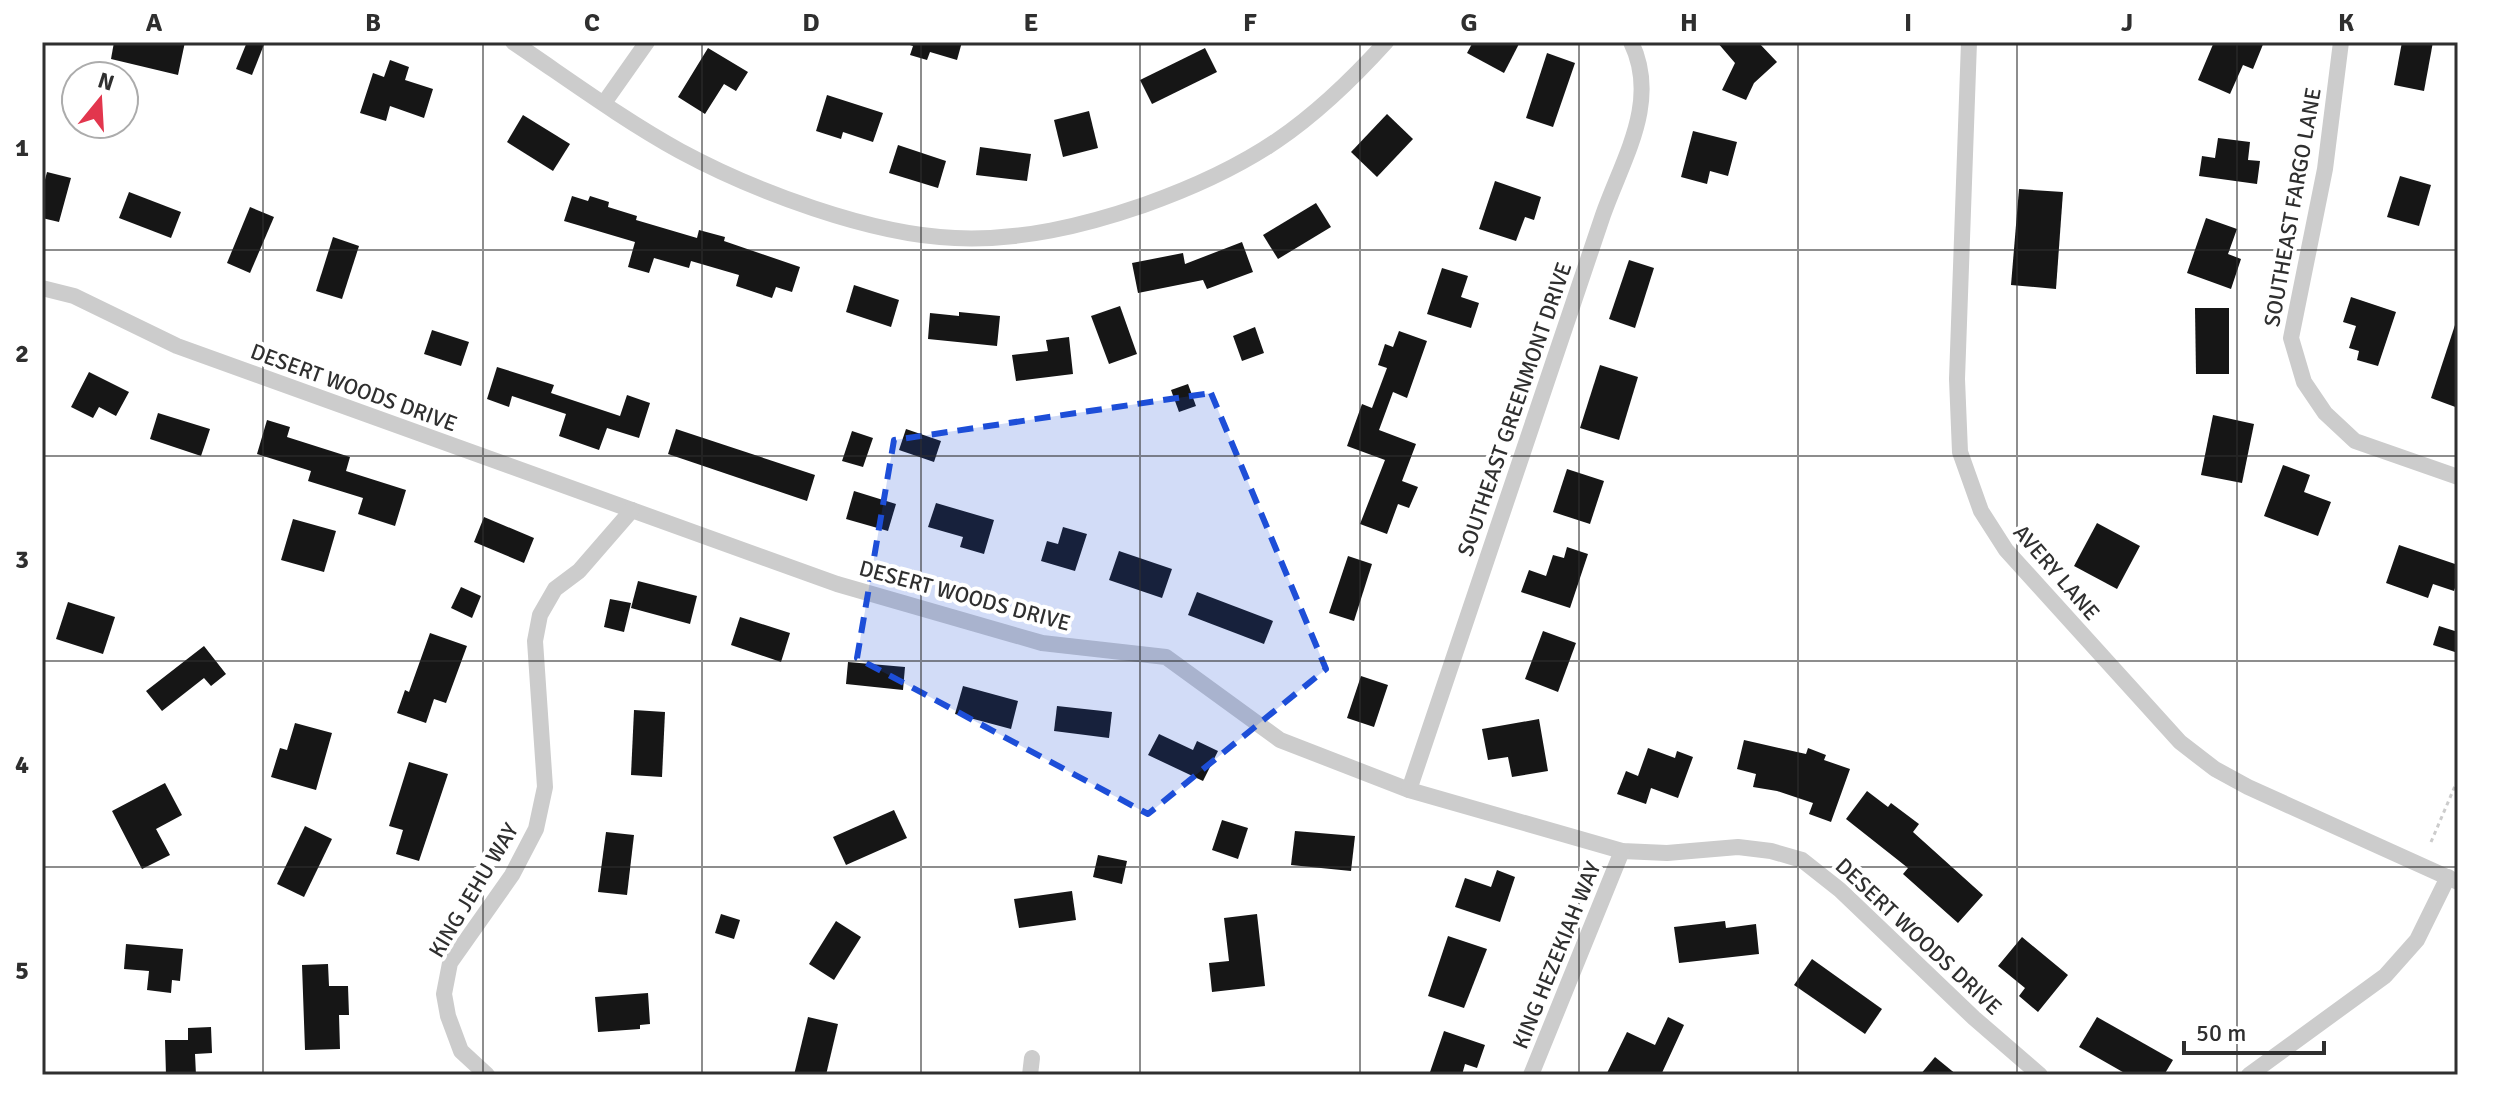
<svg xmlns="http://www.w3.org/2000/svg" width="2500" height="1117" font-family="Signika,sans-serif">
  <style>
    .building { fill: #161616 }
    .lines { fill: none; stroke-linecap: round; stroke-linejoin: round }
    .path { stroke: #ccc; stroke-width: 3; stroke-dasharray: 4 4; stroke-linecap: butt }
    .minor { stroke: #ccc; stroke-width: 16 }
    .marked { fill: #1d4ed8; fill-opacity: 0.2; stroke: #1d4ed8; stroke-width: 6; stroke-dasharray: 16 10; stroke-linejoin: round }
    .grid { fill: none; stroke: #2f2f2f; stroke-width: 2; stroke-opacity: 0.55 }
    .labels { text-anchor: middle; stroke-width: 8; stroke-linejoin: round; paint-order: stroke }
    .street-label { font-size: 22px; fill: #2f2f2f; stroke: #fff }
    .neatline { fill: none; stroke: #2f2f2f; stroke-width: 3 }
    .grid-label { font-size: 26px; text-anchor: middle; font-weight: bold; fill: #2f2f2f }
  </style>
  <rect width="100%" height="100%" fill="#fff"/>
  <g class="building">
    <polygon points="114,42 185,42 178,75 111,59"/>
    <polygon points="247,42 265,42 252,75 236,69"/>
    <polygon points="910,42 962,42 957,60 930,52 927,60 910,55 913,46 910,45"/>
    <polygon points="1473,42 1520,42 1504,73 1467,53"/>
    <polygon points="1717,42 1758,42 1777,62 1754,83 1746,100 1722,90 1735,63"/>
    <polygon points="2214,42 2264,42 2253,69 2243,65 2230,94 2198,80"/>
    <polygon points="2402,42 2433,42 2424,91 2394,85"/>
    <polygon points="708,48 748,72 736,91 724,84 705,114 678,97"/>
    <polygon points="1205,48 1217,72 1152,104 1140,80"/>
    <polygon points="1547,53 1575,63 1553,127 1526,118"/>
    <polygon points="390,60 409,67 405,80 433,89 424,118 390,106 386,121 360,113 373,73 384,77"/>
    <polygon points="827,95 883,113 873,142 843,132 841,139 816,131"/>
    <polygon points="1089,111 1098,148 1063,157 1054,120"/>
    <polygon points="1387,114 1413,139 1377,177 1351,152"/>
    <polygon points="523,115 570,144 553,171 507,142"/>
    <polygon points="1693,131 1737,142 1728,176 1710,171 1707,184 1681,177"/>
    <polygon points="2218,138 2250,142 2248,160 2260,161 2257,184 2199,176 2202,156 2215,158"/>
    <polygon points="898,145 946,161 938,188 889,173"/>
    <polygon points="980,147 1031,154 1027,181 976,175"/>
    <polygon points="47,172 71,178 59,222 42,218 42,191"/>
    <polygon points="2400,176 2431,185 2419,226 2387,217"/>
    <polygon points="1495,181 1541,197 1534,220 1525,217 1516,241 1479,229"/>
    <polygon points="2019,189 2063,192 2056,289 2011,285"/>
    <polygon points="129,192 181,212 171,238 119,218"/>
    <polygon points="572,196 588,201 590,196 609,202 608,207 637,216 636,220 697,238 699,230 725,237 724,241 800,267 792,292 776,287 772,298 736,286 739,275 691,261 689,268 654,258 649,273 628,267 635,242 564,221"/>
    <polygon points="1316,203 1331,227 1278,259 1263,235"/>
    <polygon points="250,207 274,217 250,273 227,263"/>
    <polygon points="2206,218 2237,229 2228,254 2241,259 2231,289 2187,273"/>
    <polygon points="333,237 359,246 342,299 316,291"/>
    <polygon points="1242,242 1253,272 1207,289 1203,280 1138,293 1132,263 1183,253 1185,264"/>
    <polygon points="1629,260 1654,268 1635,328 1609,319"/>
    <polygon points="1442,268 1468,276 1461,297 1479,303 1471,328 1427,314"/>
    <polygon points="854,285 899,300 891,327 846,312"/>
    <polygon points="2351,297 2396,312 2378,366 2357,360 2359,351 2349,348 2356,326 2343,322"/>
    <polygon points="1120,306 1137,354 1109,364 1091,316"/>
    <polygon points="2195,308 2229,308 2229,374 2196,374"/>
    <polygon points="959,312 1000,316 997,346 928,339 930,313 959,316"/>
    <polygon points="2455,325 2458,326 2458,408 2431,398"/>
    <polygon points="1255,327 1264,353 1242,361 1233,336"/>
    <polygon points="432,330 469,342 461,366 424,354"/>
    <polygon points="1399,331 1427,341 1407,398 1393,392 1379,430 1416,444 1402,481 1418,487 1409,508 1398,504 1387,534 1360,524 1385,460 1347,446 1362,404 1372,408 1387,368 1378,365 1385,344 1393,347"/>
    <polygon points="1069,337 1073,374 1016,381 1012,355 1048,351 1046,340"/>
    <polygon points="1600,365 1638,377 1619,440 1580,428"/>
    <polygon points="497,367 554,385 551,393 620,416 627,395 650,403 639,438 607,428 599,450 559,436 566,414 512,396 509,407 487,399"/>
    <polygon points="89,372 129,392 116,416 99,407 93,418 71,407"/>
    <polygon points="1188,384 1196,406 1179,412 1171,390"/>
    <polygon points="158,413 210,429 201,456 150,439"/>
    <polygon points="2213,415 2254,424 2242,483 2201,475"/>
    <polygon points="267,420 290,427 287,437 350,457 346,471 406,490 395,526 358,514 363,498 308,481 311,471 257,454"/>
    <polygon points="676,429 815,475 807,501 668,454"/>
    <polygon points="906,429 941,441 934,462 899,450"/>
    <polygon points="852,431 873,438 863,467 842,461"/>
    <polygon points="2283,465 2310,475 2304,492 2331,502 2318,536 2264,516"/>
    <polygon points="1567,469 1604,481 1590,524 1553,512"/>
    <polygon points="854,491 896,504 888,531 846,519"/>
    <polygon points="936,503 994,520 984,554 960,547 963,537 928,527"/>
    <polygon points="484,517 534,538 524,563 474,542"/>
    <polygon points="293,519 336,531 324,572 281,560"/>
    <polygon points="2097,523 2140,546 2117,589 2074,566"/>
    <polygon points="1063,527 1087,534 1075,571 1041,561 1047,541 1058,544"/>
    <polygon points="2399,545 2458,565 2458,579 2454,591 2433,584 2428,598 2386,583"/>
    <polygon points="1567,547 1588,554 1570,608 1521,592 1529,570 1546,576 1553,555 1564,558"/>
    <polygon points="1119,551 1172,569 1162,598 1109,580"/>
    <polygon points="1348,556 1372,564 1354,621 1329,613"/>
    <polygon points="638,581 697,596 690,624 631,608"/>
    <polygon points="461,587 481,596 472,618 451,608"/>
    <polygon points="1197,592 1273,621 1264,644 1188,615"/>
    <polygon points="610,599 631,603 624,632 604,627"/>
    <polygon points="68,602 115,617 103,654 56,639"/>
    <polygon points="740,617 790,633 781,662 731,645"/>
    <polygon points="2439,626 2458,632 2458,653 2433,645"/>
    <polygon points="1543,631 1576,643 1558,692 1525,679"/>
    <polygon points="430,633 467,646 446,703 434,699 426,723 397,713 405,690 409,692"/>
    <polygon points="204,646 226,674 211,686 204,678 162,711 146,691"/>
    <polygon points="848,662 905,667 903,690 846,684"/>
    <polygon points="1361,676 1388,685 1374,727 1347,718"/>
    <polygon points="963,686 1018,701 1011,729 955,714"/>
    <polygon points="1057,706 1112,712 1109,738 1054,731"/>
    <polygon points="634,710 665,712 662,777 631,775"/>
    <polygon points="1539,719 1548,771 1512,777 1508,757 1488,760 1482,729"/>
    <polygon points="295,723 332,733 316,790 271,777 280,748 287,750"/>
    <polygon points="1159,734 1193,750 1197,741 1218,751 1203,781 1148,755"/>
    <polygon points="1744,740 1806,754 1808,748 1826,755 1824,760 1850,769 1831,822 1809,814 1813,803 1777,791 1753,787 1756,774 1737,769"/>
    <polygon points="1648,748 1675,758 1677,751 1693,757 1678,798 1651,788 1646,804 1617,794 1626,771 1638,776"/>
    <polygon points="409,762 448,774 419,861 396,854 403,830 389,826"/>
    <polygon points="165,783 182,815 156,829 170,855 142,869 112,811"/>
    <polygon points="1867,791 1888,807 1891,803 1919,824 1913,832 1983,895 1958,923 1903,874 1908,868 1846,819"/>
    <polygon points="894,810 907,838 846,865 833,837"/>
    <polygon points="1222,820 1248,828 1238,859 1212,850"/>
    <polygon points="305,826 332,839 304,897 277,884"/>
    <polygon points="1295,831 1355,836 1351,871 1291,865"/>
    <polygon points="606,832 634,835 627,895 598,892"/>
    <polygon points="1098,855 1127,861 1122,884 1093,877"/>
    <polygon points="1497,870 1515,877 1500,922 1455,907 1465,878 1491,887"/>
    <polygon points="1072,891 1076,920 1019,928 1014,899"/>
    <polygon points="721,914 740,920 734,939 715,933"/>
    <polygon points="1257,914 1265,986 1212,992 1209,963 1229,961 1224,918"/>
    <polygon points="836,921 861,937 834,980 809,964"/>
    <polygon points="1725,921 1726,928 1756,924 1759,954 1679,963 1674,927"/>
    <polygon points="1448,936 1487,949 1464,1008 1428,996"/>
    <polygon points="2022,937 2068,975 2038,1012 2019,996 2025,988 1998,966"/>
    <polygon points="126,944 183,949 180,981 172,980 171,993 147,990 149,971 124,969"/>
    <polygon points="1812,959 1882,1009 1865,1034 1794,985"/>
    <polygon points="328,964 329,986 348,986 349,1015 339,1015 340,1049 305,1050 302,965"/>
    <polygon points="648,993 650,1024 640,1025 640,1029 598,1032 595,997"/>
    <polygon points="808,1017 838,1024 826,1075 794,1075"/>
    <polygon points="1668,1017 1684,1025 1661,1075 1606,1075 1627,1032 1655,1045"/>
    <polygon points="2097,1017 2173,1060 2164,1075 2128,1075 2079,1047"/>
    <polygon points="211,1027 212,1053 195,1054 196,1075 166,1075 165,1040 188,1040 188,1028"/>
    <polygon points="1444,1031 1485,1045 1477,1068 1465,1064 1462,1075 1429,1075"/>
    <polygon points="1935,1057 1957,1075 1920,1075"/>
  </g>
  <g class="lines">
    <polyline class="path" points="2431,842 2458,779"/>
    <g class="minor">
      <path d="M513 42C568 79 622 119 680 151 754 191 871 235 955 238 1020 241 1083 226 1144 205 1251 167 1310 126 1386 42"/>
      <polyline points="1969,42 1957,379 1960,452 1981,511 2006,550 2180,742 2215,769 2248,787 2458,882"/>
      <polyline points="2341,42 2325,169 2291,338 2304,382 2325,413 2355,441 2458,477"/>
      <polyline points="604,103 647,42"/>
      <polyline points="42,288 74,296 177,346 837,584 1042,643 1166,657 1280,740 1409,790 1622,851 1667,853 1738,847 1771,851 1802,860 1840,890 1974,1018 2040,1075"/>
      <path d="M1409 790 1603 215C1623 158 1660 102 1631 42"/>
      <polyline points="487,1075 461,1051 448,1016 444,994 450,963 512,875 536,829 545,787 535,641 540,615 555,589 579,571 632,510"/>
      <polyline points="1030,1075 1032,1058"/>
      <polyline points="1531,1075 1622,851"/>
      <polyline points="2249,1075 2385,976 2417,940 2448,877"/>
    </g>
  </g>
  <path class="marked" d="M1211 393 1326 669 1148 814 857 658 894 440Z"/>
  <path class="grid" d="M263 42V1075M483 42V1075M702 42V1075M921 42V1075M1140 42V1075M1360 42V1075M1579 42V1075M1798 42V1075M2017 42V1075M2237 42V1075M42 250H2458M42 456H2458M42 661H2458M42 867H2458"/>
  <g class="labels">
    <g class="street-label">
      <text transform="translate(2292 207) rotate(-80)" y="8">SOUTHEAST FARGO LANE</text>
      <text transform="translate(354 387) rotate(20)" y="8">DESERT WOODS DRIVE</text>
      <text transform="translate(1514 409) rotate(-71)" y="8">SOUTHEAST GREENMONT DRIVE</text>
      <text transform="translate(2057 572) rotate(49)" y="8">AVERY LANE</text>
      <text transform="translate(965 595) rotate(15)" y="8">DESERT WOODS DRIVE</text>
      <text transform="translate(473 890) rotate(-59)" y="8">KING JEHU WAY</text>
      <text transform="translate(1919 936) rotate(43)" y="8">DESERT WOODS DRIVE</text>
      <text transform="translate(1556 955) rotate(-68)" y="8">KING HEZEKIAH WAY</text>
    </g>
  </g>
  <rect width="2500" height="1117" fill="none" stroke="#ffffff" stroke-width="88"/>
  <g transform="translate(100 100) rotate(18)"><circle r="38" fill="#ffffff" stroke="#acacac" stroke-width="2"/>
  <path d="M0-6L14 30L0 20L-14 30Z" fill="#e2364d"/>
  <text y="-12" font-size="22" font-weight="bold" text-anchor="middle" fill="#2f2f2f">N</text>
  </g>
  <path d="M2184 1041v12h140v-12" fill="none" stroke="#2f2f2f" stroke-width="4"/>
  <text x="2196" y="1041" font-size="24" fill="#2f2f2f" stroke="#ffffff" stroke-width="6" paint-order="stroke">50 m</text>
  <rect x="44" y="44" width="2412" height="1029" class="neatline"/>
  <g class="grid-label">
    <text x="154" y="31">A</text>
    <text x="373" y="31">B</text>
    <text x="592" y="31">C</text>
    <text x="811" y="31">D</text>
    <text x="1031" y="31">E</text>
    <text x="1250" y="31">F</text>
    <text x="1469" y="31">G</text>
    <text x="1689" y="31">H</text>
    <text x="1908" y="31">I</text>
    <text x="2127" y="31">J</text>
    <text x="2346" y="31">K</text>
    <text x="22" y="156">1</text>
    <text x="22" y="362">2</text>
    <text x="22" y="568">3</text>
    <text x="22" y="773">4</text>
    <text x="22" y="979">5</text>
  </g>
</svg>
